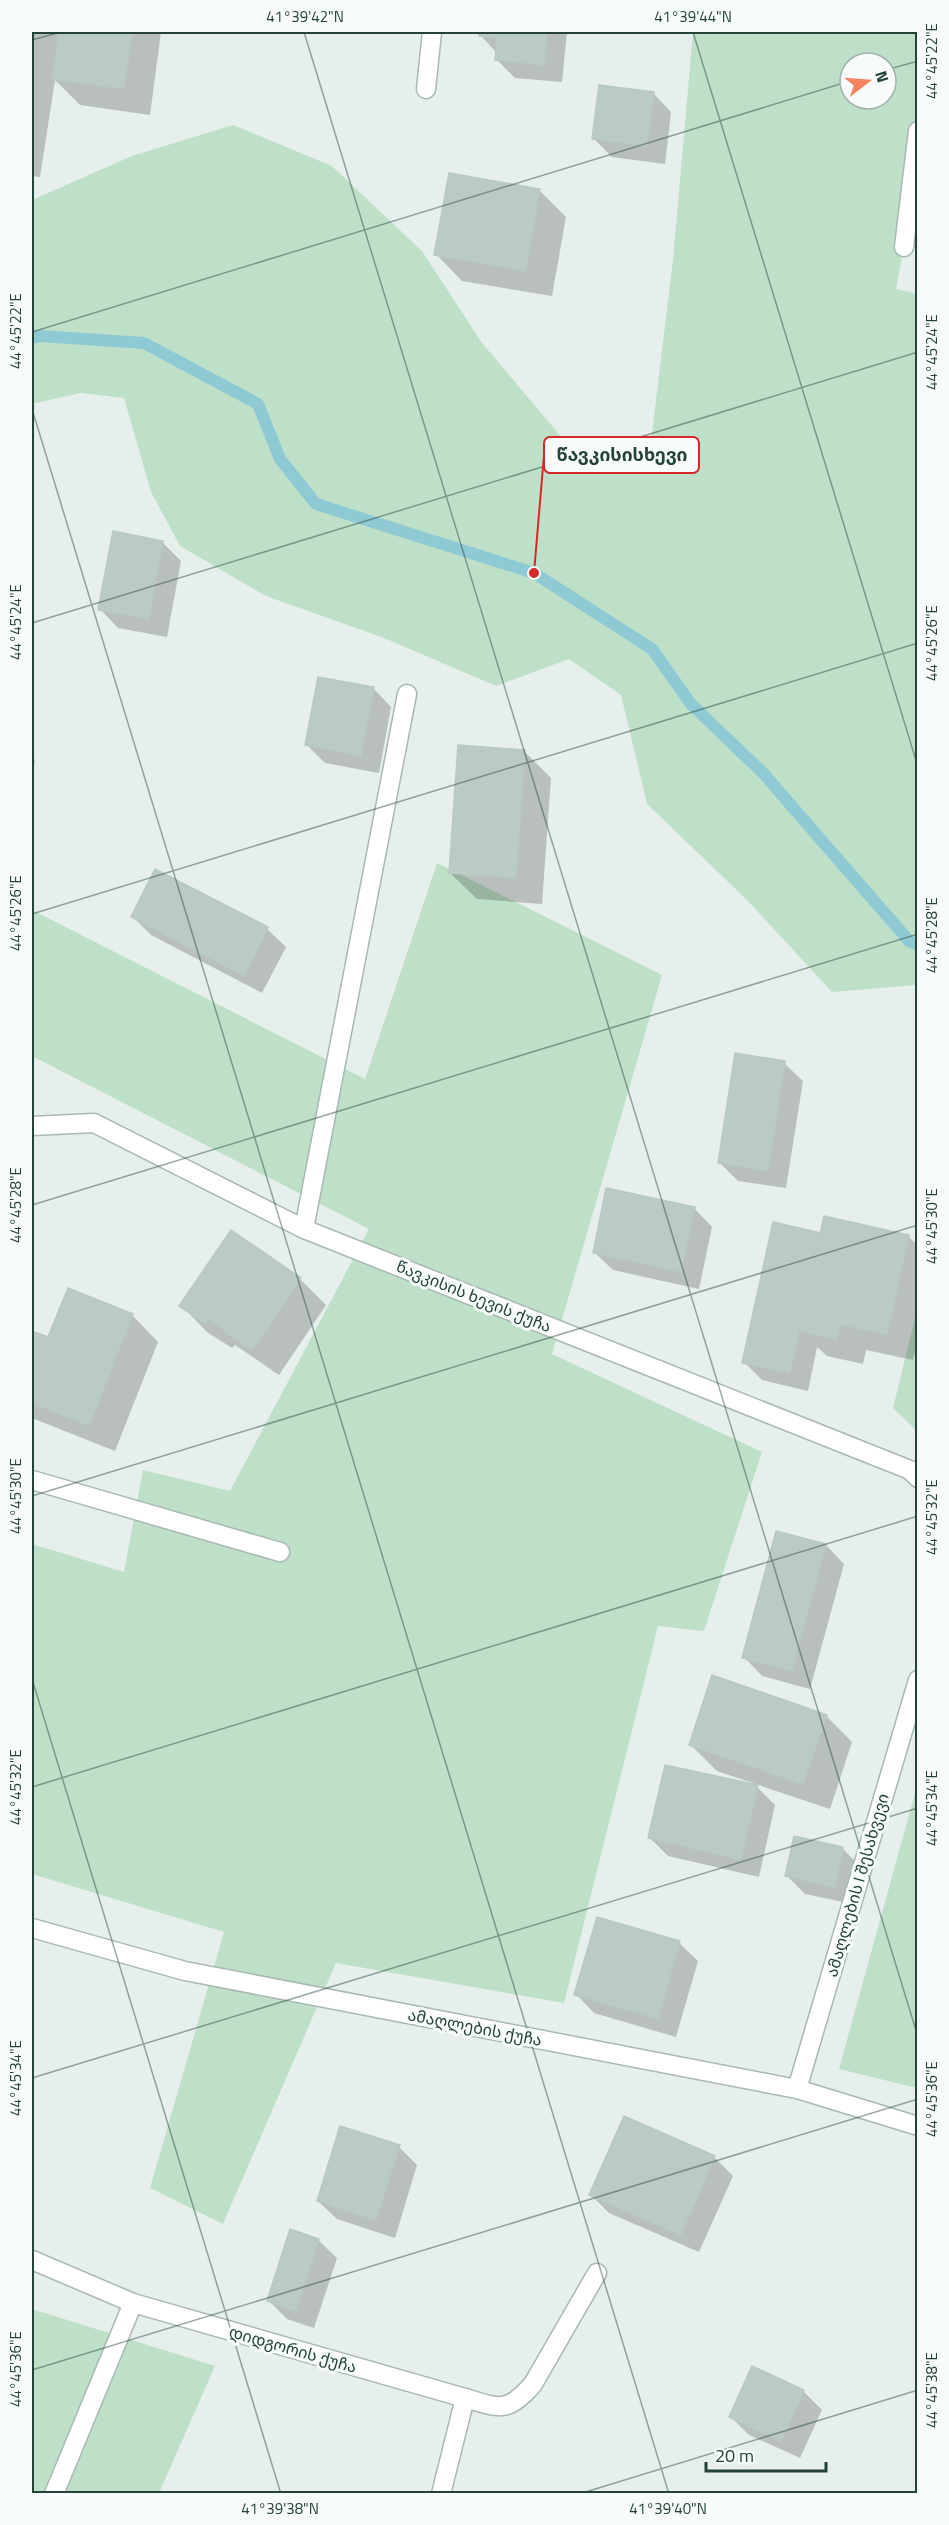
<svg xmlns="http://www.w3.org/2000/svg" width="949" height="2525" font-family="'Titillium Web','Noto Sans Georgian',sans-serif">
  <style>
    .green { fill: #bfe0c8; fill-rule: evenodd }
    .shadow { fill: #0003 }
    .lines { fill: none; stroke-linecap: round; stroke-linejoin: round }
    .stream { stroke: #8ec9d4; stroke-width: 12 }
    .building { fill: #bbcac4; stroke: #b8c9c2; stroke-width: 1.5 }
    .lane-casing { stroke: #a8b8b2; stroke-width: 21 }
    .street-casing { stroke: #a8b8b2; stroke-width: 21 }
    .lane { stroke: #fff; stroke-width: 18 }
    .street { stroke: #fff; stroke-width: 18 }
    .ticks { fill: none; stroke: #24423a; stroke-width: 1.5; stroke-opacity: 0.45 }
    .labels { text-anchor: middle; stroke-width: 6; stroke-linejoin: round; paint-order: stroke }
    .street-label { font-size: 16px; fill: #24423a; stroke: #f7fbf9 }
    .leader { fill: none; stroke: #d62828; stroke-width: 2 }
    .callout-dot { fill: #d62828; stroke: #f7fbf9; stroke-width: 2 }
    .callout { fill: #f7fbf9; stroke: #d62828; stroke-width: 2 }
    .callout-label { font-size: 18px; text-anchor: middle; font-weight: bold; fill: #24423a }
    .neatline { fill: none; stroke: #24423a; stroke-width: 2 }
    .ticks-label { font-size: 15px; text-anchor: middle; fill: #24423a }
  </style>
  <rect width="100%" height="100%" fill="#e6efeb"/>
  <g class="green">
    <path d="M693 32H917V131L904 247 896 289 918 294 917 985 832 992 748 901 647 804 621 695 569 659 496 686 384 638 266 596 180 546 151 492 124 398 80 393 32 404V200L132 156 233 125 332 166 422 251 482 343 564 440 648 466 673 260ZM850 63H886V99H850Z"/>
    <polygon points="437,863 662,975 552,1354 762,1452 704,1631 658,1626 564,2003 336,1963 223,2224 150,2188 224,1932 32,1874 32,1544 124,1572 143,1470 230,1491 369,1229 32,1056 32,910 365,1079"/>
    <polygon points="917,1310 918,1431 917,1431 893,1408"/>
    <polygon points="917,1786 918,2088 917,2088 839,2069"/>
    <polygon points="32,2309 215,2366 159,2493 32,2493"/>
  </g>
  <g class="shadow">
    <polygon points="32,32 161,32 150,115 80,105 55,80 40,177 32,176"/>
    <polygon points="481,32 567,32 562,82 515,78 497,60 497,53 480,35"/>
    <polygon points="653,93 671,112 665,164 612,157 594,139"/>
    <polygon points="539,190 566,217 552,296 462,281 436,254"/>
    <polygon points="163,543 181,561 167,637 118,628 100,609"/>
    <polygon points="373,688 391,707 379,773 325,763 307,745"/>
    <polygon points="32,743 35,764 32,765"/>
    <polygon points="524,751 551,778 542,904 477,899 450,873"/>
    <polygon points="156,871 267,929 286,947 262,993 151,935 133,917"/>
    <polygon points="784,1063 803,1081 786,1188 738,1181 719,1162"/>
    <polygon points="694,1208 712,1227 699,1289 613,1270 594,1252"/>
    <polygon points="821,1234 908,1236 918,1246 918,1339 913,1360 866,1350 863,1364 827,1356 817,1347 808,1391 762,1380 744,1362"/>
    <polygon points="300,1279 326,1305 279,1375 235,1345 232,1348 207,1332 181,1305"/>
    <polygon points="132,1315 158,1342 115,1451 32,1418 32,1332 49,1339"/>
    <polygon points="826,1545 844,1564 810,1689 762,1676 744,1657"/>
    <polygon points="826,1716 852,1742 830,1809 717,1771 691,1745"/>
    <polygon points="755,1785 775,1805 759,1877 668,1856 650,1838"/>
    <polygon points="842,1848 861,1867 853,1904 805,1894 787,1876"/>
    <polygon points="679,1943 698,1961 676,2037 594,2013 576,1994"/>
    <polygon points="399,2147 417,2165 395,2238 337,2219 318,2201"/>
    <polygon points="714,2157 733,2176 699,2252 609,2213 591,2195"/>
    <polygon points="318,2240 337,2258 314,2328 287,2319 268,2300"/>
    <polygon points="803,2391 822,2410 800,2458 749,2435 731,2417"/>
  </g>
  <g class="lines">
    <polyline class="stream" points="32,338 40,336 144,343 258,404 280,459 316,504 534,573 652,649 691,704 763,773 909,941 918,945"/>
  </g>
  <g class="building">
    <polygon points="59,32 132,32 124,89 52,79"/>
    <polygon points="479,32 547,32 544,65 495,60 497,38 479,36"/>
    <polygon points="599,85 654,92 647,146 592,139"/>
    <polygon points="449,173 540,189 526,271 434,255"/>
    <polygon points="113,531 163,541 149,619 98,610"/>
    <polygon points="318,677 374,687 361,756 305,745"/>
    <polygon points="458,745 525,750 516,878 449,873"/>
    <polygon points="155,869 268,927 244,976 131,917"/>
    <polygon points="735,1053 785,1061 768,1171 718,1163"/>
    <polygon points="606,1188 695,1207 681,1272 593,1253"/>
    <polygon points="824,1216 909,1235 887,1335 840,1324 837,1339 799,1331"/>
    <polygon points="773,1222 821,1233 790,1373 742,1363"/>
    <polygon points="231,1230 301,1278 252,1350 208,1319 205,1323 179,1306"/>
    <polygon points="68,1288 133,1314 89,1426 32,1403 32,1331 48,1337"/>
    <polygon points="776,1531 826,1544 792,1671 742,1658"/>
    <polygon points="712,1675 827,1715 803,1784 689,1745"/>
    <polygon points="665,1765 758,1785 741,1860 648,1838"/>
    <polygon points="794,1836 843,1847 835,1887 785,1876"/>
    <polygon points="597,1917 680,1941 658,2019 574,1995"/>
    <polygon points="624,2116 715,2156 681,2235 589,2195"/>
    <polygon points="340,2126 400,2145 376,2220 317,2201"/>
    <polygon points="290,2229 319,2239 296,2311 267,2301"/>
    <polygon points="752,2366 804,2390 781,2441 729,2417"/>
  </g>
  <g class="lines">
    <defs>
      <g id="lane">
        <polyline points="32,1480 280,1552"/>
        <path d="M465 2398C499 2408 507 2414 533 2384L597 2273"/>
      </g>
      <g id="street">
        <polyline points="426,89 432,32"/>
        <polyline points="904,247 918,131"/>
        <polyline points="32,1126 94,1123 304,1229 910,1470 918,1478"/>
        <polyline points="304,1229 407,694"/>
        <polyline points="32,1928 185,1971 797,2089 918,2126"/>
        <polyline points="797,2089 918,1680"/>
        <polyline points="32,2260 133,2303 465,2398 441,2494"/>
        <polyline points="54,2494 133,2303"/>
      </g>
    </defs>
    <use href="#lane" class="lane-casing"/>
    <use href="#street" class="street-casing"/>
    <use href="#lane" class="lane"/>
    <use href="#street" class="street"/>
  </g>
  <path class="ticks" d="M304 32 918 2037M693 32 918 767M32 40 61 32M886 70 918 61M32 332 850 81M32 409 669 2494M32 623 918 352M32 914 918 643M32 1205 918 934M32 1496 918 1225M32 1679 281 2494M32 1787 918 1516M32 2078 918 1808M32 2370 918 2099M579 2494 918 2390"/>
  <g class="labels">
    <g class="street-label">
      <text transform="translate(474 1296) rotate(22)" y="6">წავკისის ხევის ქუჩა</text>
      <text transform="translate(857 1885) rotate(-74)" y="6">ამაღლების I შესახვევი</text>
      <text transform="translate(475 2027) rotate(11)" y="6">ამაღლების ქუჩა</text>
      <text transform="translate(293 2349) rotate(16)" y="6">დიდგორის ქუჩა</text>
    </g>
  </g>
  <path class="leader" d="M534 573L544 455"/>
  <circle class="callout-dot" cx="534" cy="573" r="6"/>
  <rect class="callout" x="544" y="437" width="155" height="36" rx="6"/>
  <g class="callout-label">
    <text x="622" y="461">წავკისისხევი</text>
  </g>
  <rect width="949" height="2525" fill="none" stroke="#f7fbf9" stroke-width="66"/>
  <g transform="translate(868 81) rotate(73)"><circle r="28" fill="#f7fbf9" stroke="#a3b1ad" stroke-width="1.5"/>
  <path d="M0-4.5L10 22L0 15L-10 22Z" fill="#f4845f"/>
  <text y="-9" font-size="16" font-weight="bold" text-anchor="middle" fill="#24423a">N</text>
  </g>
  <path d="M706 2462v9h120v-9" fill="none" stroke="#24423a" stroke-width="3"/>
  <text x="715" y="2462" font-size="18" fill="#24423a" stroke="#f7fbf9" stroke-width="4.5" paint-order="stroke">20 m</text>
  <rect x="33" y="33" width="883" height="2459" class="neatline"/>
  <g class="ticks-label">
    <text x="305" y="22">41°39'42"N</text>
    <text x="693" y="22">41°39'44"N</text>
    <text transform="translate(932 61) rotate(-90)" y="5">44°45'22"E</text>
    <text transform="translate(16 331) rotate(-90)" y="5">44°45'22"E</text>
    <text transform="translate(932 352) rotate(-90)" y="5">44°45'24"E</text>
    <text transform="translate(16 622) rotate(-90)" y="5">44°45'24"E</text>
    <text transform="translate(932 643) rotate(-90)" y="5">44°45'26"E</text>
    <text transform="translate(16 913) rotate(-90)" y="5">44°45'26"E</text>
    <text transform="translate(932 935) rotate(-90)" y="5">44°45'28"E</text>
    <text transform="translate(16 1205) rotate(-90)" y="5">44°45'28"E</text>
    <text transform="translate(932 1226) rotate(-90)" y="5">44°45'30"E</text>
    <text transform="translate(16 1496) rotate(-90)" y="5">44°45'30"E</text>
    <text transform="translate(932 1517) rotate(-90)" y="5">44°45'32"E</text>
    <text transform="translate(16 1787) rotate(-90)" y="5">44°45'32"E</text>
    <text transform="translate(932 1808) rotate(-90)" y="5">44°45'34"E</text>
    <text transform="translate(16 2078) rotate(-90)" y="5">44°45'34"E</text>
    <text transform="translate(932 2099) rotate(-90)" y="5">44°45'36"E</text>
    <text transform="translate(16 2369) rotate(-90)" y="5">44°45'36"E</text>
    <text transform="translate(932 2390) rotate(-90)" y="5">44°45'38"E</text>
    <text x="280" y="2514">41°39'38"N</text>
    <text x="668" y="2514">41°39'40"N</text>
  </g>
</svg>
